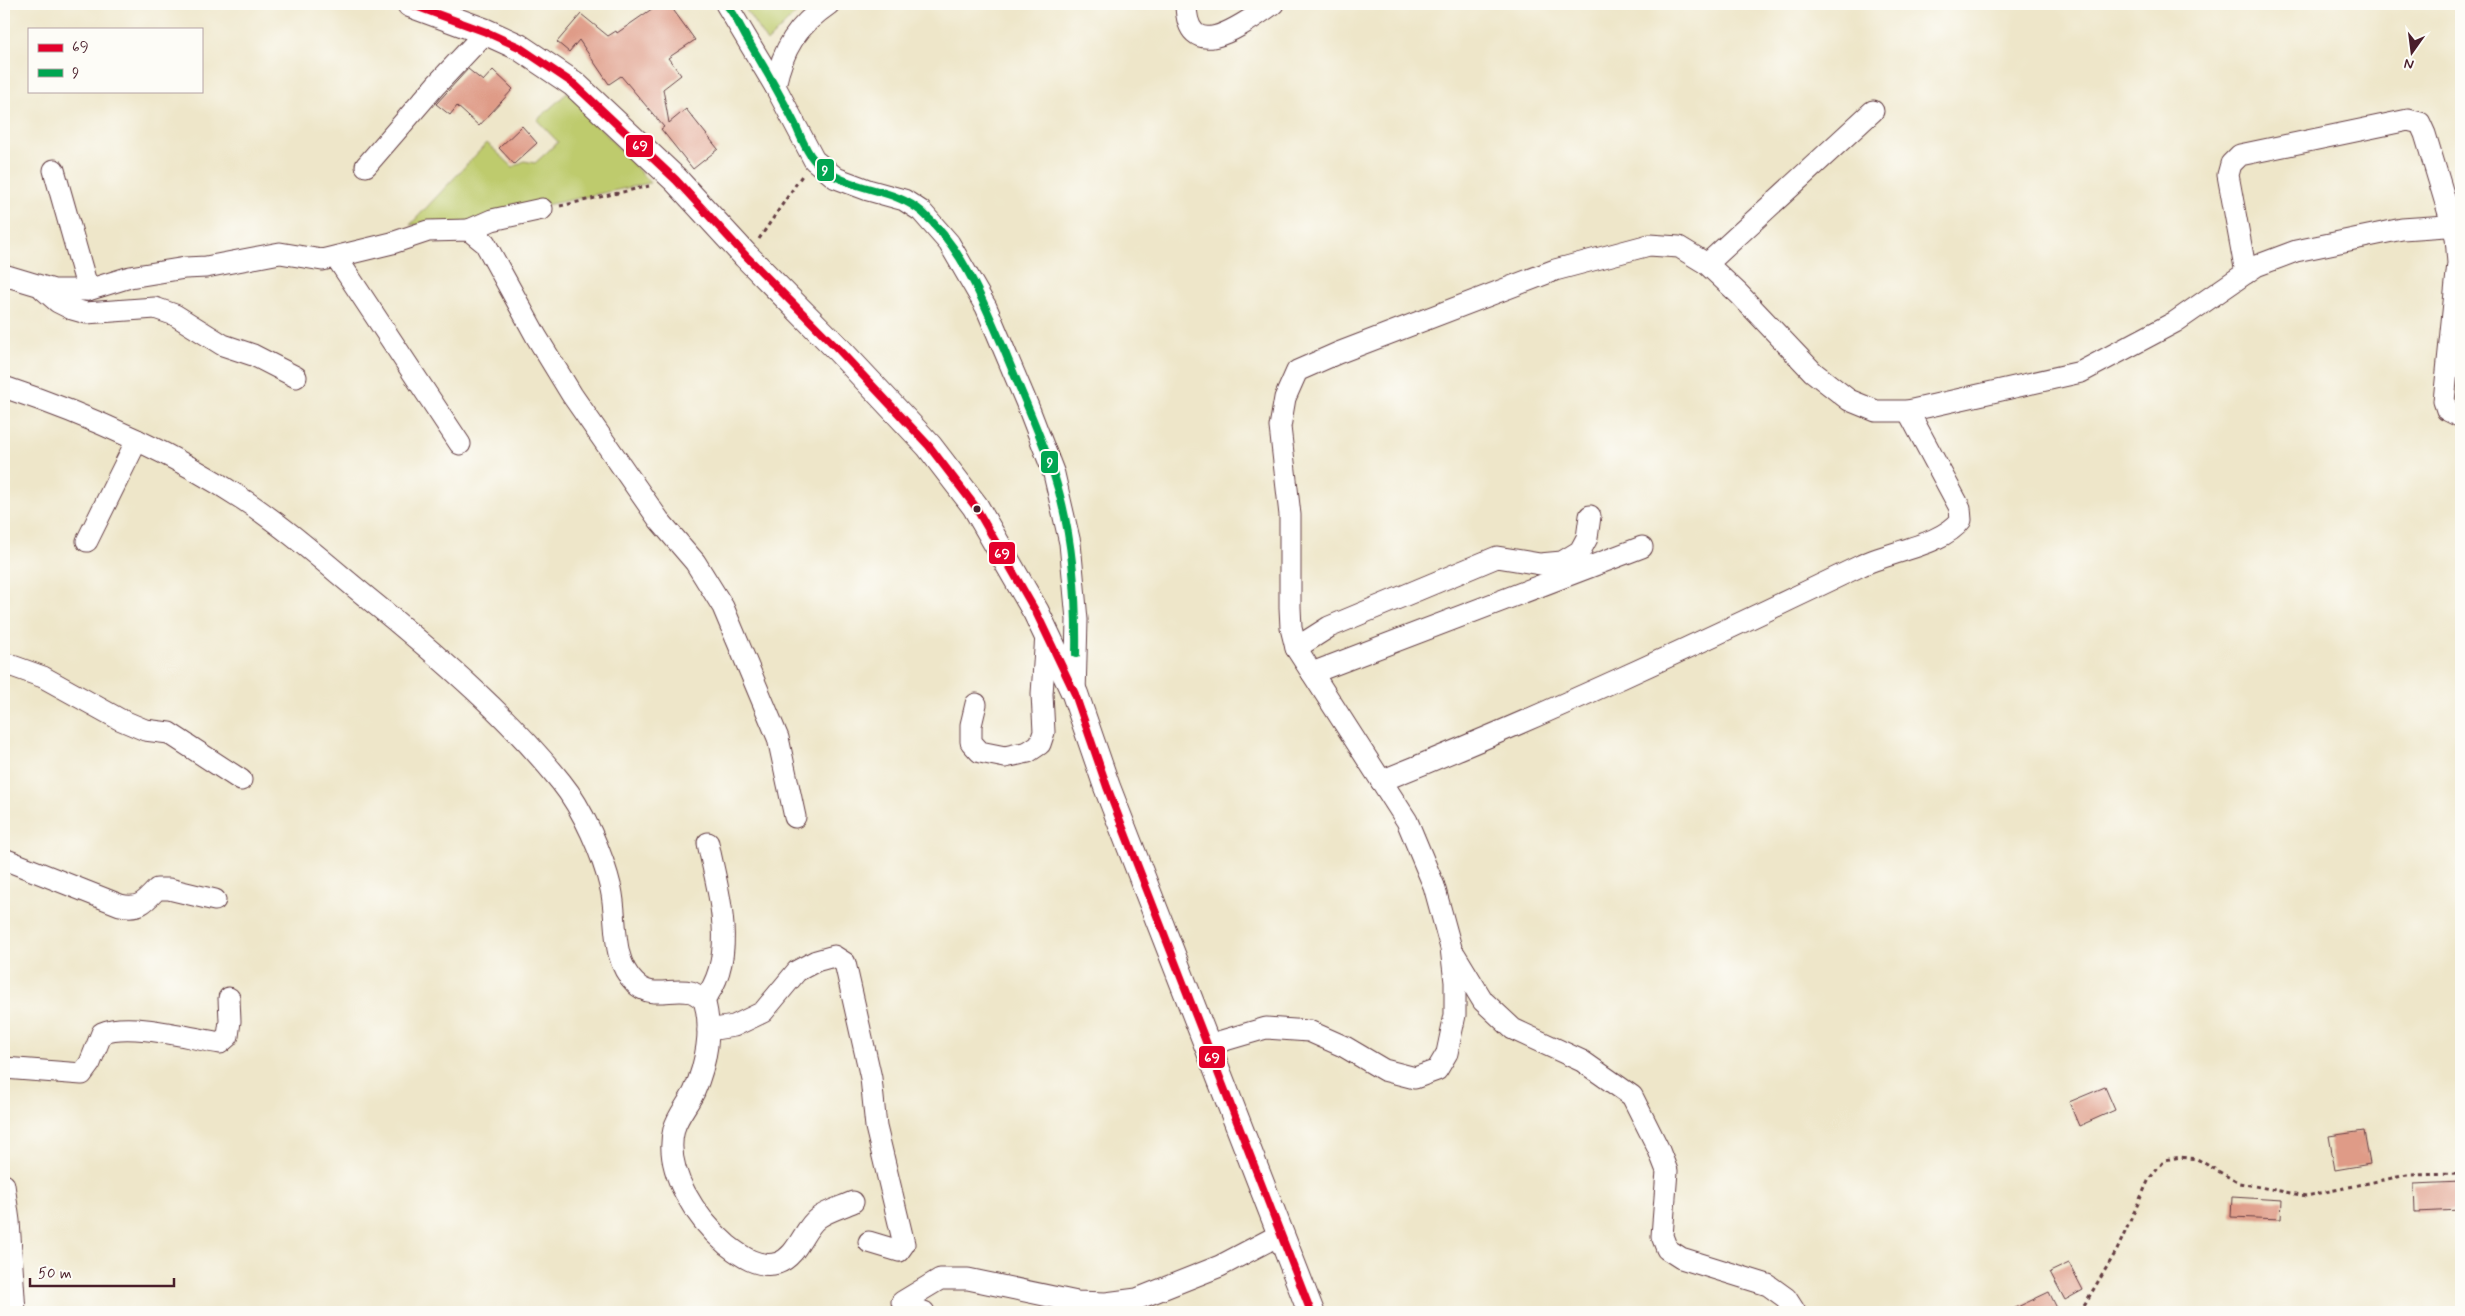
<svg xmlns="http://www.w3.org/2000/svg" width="2465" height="1316" font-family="Mynerve,sans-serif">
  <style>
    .green { fill: #becb6d; stroke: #84754c }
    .building { fill: #df9b87 }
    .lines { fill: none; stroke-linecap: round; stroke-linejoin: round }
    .minor-casing { stroke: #633d43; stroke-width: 23 }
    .major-casing { stroke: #633d43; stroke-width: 28 }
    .path { stroke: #633d43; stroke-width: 3; stroke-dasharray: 4 4; stroke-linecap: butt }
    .minor { stroke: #fff; stroke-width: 21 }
    .major { stroke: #fff; stroke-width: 26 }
    .bus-1-casing { stroke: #fdfcf7; stroke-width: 11 }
    .bus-2-casing { stroke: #fdfcf7; stroke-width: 11 }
    .bus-1 { stroke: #e4002b; stroke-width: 8 }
    .bus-2 { stroke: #00a651; stroke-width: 8 }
    .bus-dot { fill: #4a1f2b; stroke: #fdfcf7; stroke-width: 2 }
    .line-badge { stroke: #fdfcf7; stroke-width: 2 }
    .badge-label { font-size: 14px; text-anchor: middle; font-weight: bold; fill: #fff }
  </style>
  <rect width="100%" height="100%" fill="#fdfcf7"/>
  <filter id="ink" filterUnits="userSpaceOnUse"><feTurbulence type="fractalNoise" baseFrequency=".02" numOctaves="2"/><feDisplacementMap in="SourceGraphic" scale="10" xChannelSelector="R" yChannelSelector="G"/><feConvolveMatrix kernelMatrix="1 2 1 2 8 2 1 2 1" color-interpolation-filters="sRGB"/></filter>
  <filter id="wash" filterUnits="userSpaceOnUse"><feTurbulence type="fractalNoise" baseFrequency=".0096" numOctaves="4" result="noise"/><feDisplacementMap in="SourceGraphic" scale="20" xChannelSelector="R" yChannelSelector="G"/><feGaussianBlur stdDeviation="1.12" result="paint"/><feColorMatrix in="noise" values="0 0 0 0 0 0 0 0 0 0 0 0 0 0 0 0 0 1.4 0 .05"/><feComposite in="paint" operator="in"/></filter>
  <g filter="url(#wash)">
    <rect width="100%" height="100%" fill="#eee6c9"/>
    <g class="green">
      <polygon points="749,4 811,4 797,12 767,42 746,10"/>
      <polygon points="568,92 650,183 461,223 410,225 487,143 513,167 524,161 535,163 558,142 537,120"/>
    </g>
    <g id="blocks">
      <g class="building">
        <polygon points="659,4 669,4 695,40 668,58 681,75 663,89 669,123 686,109 718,149 693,169 661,129 664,127 621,76 609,84 579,40 569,52 557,42 581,14 608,36 616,31 617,33"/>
        <polygon points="468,69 483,81 493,70 513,89 479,126 457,106 450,115 436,104"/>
        <polygon points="522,126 537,143 514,164 499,148"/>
        <polygon points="2105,1087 2115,1110 2079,1126 2069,1102"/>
        <polygon points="2364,1131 2370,1164 2335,1170 2329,1136"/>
        <polygon points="2461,1182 2461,1210 2415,1212 2414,1184"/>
        <polygon points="2232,1197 2282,1200 2281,1219 2231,1217"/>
        <polygon points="2069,1263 2083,1290 2065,1300 2050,1272"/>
        <polygon points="2049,1292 2059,1312 2007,1312"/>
      </g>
    </g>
  </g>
  <g filter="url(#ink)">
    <use href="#blocks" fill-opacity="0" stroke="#633d43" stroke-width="1"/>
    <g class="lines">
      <defs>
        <g id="minor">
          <polyline points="726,4 775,86 814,160 836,178 868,190 904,200 921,211 949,243 986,307 1027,404 1054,474 1070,543 1077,620 1075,694"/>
          <path d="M1186 4C1187 69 1246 22 1273 4"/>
          <path d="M775 86C783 48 797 26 829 4"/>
          <polyline points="366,166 436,85 486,32"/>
          <polyline points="54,170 88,290"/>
          <polyline points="469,230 492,220 542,209"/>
          <polyline points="336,257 460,444"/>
          <polyline points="1707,264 1873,111"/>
          <polyline points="2246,273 2228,175 2231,164 2240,155 2408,120 2420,123 2425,134 2456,237 2458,263 2444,401 2447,410 2461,417"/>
          <polyline points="4,275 54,290 88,290 130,277 185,268 206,267 280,253 322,260 392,243 428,231 469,230 485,243 536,336 572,395 659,520 695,562 723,607 778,738 795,817"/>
          <polyline points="43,289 58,302 72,309 86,313 155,308 175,315 223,345 253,355 296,377"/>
          <path d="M4 387C88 415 170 451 244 500 292 532 335 572 380 608 444 661 508 716 561 782 583 809 603 855 611 889 618 919 610 959 635 983 651 1000 672 987 691 992 695 993 700 997 704 1000 713 1028 706 1065 694 1092 688 1104 677 1117 674 1129 663 1171 697 1219 727 1245 741 1256 759 1269 778 1263 798 1256 803 1229 818 1218 827 1211 842 1207 853 1202"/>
          <polyline points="87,541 137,440"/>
          <polyline points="1296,648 1329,627 1497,557 1540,564 1562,562 1580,551 1587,538 1590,516"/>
          <polyline points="4,663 43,677 119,719 145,730 169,733 241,780"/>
          <polyline points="1312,673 1642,547"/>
          <polyline points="976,704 971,725 971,742 980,752 1005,757 1028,752 1040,744 1044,732 1042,694 1046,634"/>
          <path d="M1381 781C1544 716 1702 642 1860 566 1888 552 1943 545 1961 520L1960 508 1908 411"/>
          <path d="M4 859 120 905C139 909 144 903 157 889H169L215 900"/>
          <polyline points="1455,955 1483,1001 1513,1029 1582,1061 1632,1096 1658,1148 1667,1171 1662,1236 1667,1249 1681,1258 1768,1285 1786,1298 1795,1312"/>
          <path d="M704 1000C739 956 718 893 708 843"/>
          <polyline points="708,1030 734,1026 763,1012 797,971 816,961 834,956 845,963 871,1078 876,1127 904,1244 899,1251 869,1242"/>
          <polyline points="1208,1045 1266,1028 1309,1031 1345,1047 1384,1070 1415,1078 1437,1070 1447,1053 1455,1015 1455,982 1451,948 1434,886 1407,821 1296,648 1291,628 1290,607 1290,515 1280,427 1285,398 1297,371 1338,353 1555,270 1649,245 1679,247 1707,264 1739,294 1813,372 1849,400 1876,411 1908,411 2081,372 2175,322 2256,266 2296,251 2402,229 2461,225"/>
          <path d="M4 1068 82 1074 90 1063 102 1033C128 1021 190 1038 220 1043L228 1036 230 1021 229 998"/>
          <polyline points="4,1185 9,1221 15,1312"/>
          <polyline points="924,1312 905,1308 902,1302 940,1279 968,1279 1077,1302 1106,1303 1137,1299 1220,1266 1281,1234"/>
        </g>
        <polyline id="major" points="410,4 486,32 519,47 574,84 676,180 746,256 839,350 929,446 975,506 1036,612 1075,694 1107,787 1311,1312"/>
      </defs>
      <use href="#minor" class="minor-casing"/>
      <use href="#major" class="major-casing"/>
      <g class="path">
        <polyline points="560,206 649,186"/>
        <polyline points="759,239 803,174"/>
        <polyline points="2080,1312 2117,1250 2149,1179 2165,1160 2180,1157 2197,1159 2239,1183 2306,1196 2407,1175 2461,1174"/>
      </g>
      <use href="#minor" class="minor"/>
      <use href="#major" class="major"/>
      <defs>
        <polyline id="bus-1" points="410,4 486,32 519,47 574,84 676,180 746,256 839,350 929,446 975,506 1036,612 1075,694 1107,787 1311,1312"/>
        <path id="bus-2" d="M726 4C734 13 740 26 746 37 763 65 779 93 794 122 800 134 805 150 814 160 844 193 891 185 922 212 963 248 984 303 1005 352 1021 392 1039 431 1053 472 1072 529 1077 594 1076 654"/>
      </defs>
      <use href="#bus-1" class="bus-1-casing"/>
      <use href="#bus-2" class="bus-2-casing"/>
      <use href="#bus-1" class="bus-1"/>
      <use href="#bus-2" class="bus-2"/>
    </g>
  </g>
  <circle class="bus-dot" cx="977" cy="509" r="4.5"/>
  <g class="line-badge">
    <rect x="625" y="134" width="29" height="24" rx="5" fill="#e4002b"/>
    <rect x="816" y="158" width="19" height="24" rx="5" fill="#00a651"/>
    <rect x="1040" y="450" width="19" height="24" rx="5" fill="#00a651"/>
    <rect x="988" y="541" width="28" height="24" rx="5" fill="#e4002b"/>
    <rect x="1198" y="1045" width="28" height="24" rx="5" fill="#e4002b"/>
  </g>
  <g class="badge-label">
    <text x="640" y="150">69</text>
    <text x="825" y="175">9</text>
    <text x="1050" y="467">9</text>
    <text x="1002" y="558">69</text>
    <text x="1212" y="1062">69</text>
  </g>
  <rect width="2465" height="1316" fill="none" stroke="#fdfcf7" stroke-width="20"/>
  <rect x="28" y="28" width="175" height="65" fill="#fdfcf7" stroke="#b5a4a5"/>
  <rect x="38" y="44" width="25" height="8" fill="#e4002b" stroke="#b5a4a5"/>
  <text x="72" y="52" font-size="15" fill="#4a1f2b">69</text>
  <rect x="38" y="69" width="25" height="8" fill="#00a651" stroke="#b5a4a5"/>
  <text x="72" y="78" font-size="15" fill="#4a1f2b">9</text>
  <g transform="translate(2412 52) rotate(194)" stroke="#fdfcf7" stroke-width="4" paint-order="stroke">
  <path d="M0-4L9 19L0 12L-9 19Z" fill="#4a1f2b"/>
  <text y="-8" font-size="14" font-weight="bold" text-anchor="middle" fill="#4a1f2b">N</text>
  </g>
  <path d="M30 1278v8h144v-8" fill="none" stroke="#4a1f2b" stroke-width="2.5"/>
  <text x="38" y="1278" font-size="15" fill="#4a1f2b" stroke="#fdfcf7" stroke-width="4" paint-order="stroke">50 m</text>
</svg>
